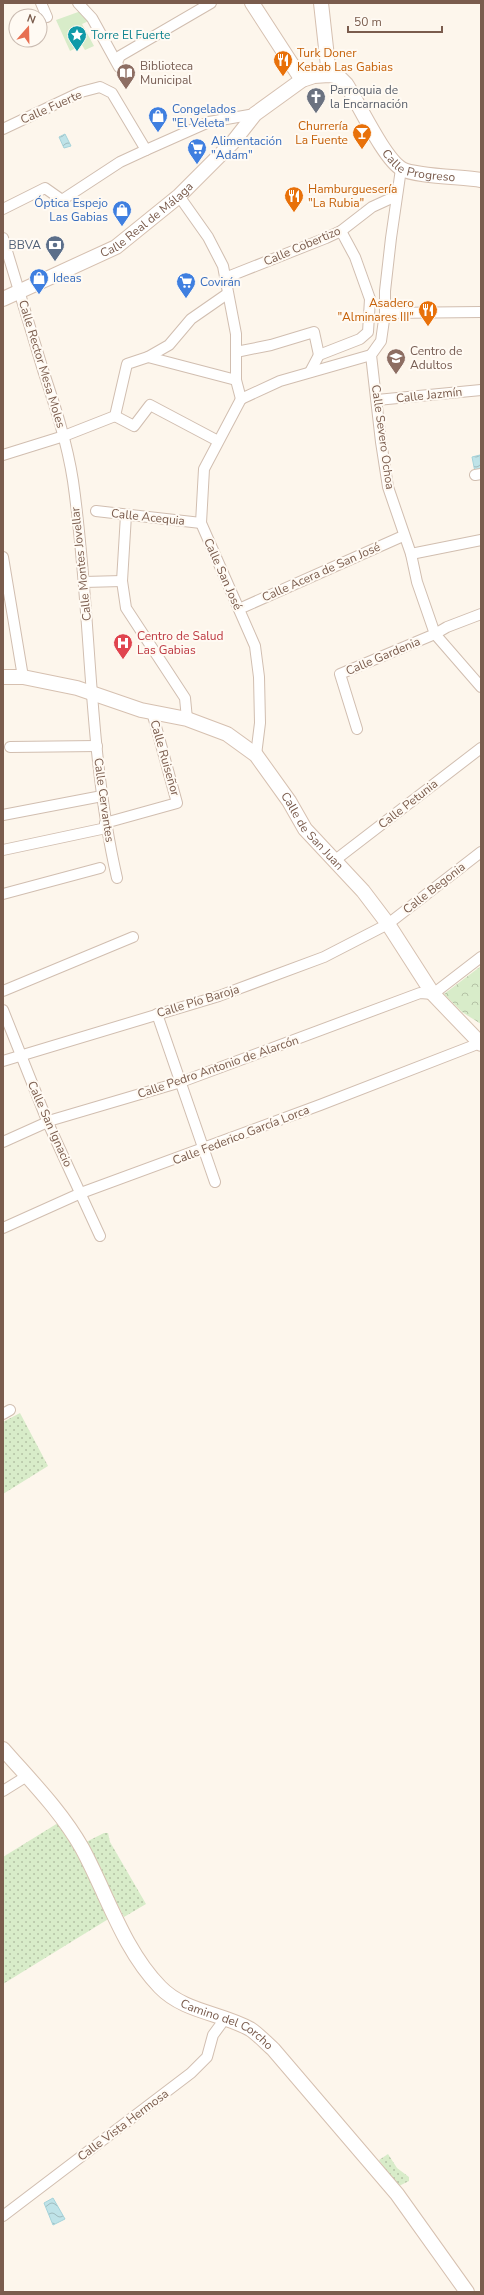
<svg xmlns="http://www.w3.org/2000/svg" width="484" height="2295" font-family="'Nunito Sans',sans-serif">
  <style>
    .grass { fill: url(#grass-dots) }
    .park { fill: url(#park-crowns) }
    .garden { fill: #d8ecc9 }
    .water { fill: url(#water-waves); stroke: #a5d3da }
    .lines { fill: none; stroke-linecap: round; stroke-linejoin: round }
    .street-casing { stroke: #d1beb0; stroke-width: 12 }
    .secondary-casing { stroke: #d6c0b0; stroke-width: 16 }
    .street { stroke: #fff; stroke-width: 10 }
    .secondary { stroke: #fff; stroke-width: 14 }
    .labels { text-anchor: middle; stroke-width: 4; stroke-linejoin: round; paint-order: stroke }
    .culture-label { font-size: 12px; fill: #0d838f; stroke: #fffaf3; text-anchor: start }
    .food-label { font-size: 12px; fill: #c56008; stroke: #fffaf3; text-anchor: start }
    .education-label { font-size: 12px; fill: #785e54; stroke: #fffaf3; text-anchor: start }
    .worship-label { font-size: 12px; fill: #5b616d; stroke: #fffaf3; text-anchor: start }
    .street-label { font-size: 12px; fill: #7a5c4d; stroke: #fffaf3 }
    .shop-label { font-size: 12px; fill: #366cbe; stroke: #fffaf3; text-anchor: start }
    .service-label { font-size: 12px; fill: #4e5e75; stroke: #fffaf3; text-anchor: end }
    .health-label { font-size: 12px; fill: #be3a42; stroke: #fffaf3; text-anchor: start }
  </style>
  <defs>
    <pattern id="grass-dots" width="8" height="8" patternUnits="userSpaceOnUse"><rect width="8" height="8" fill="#d8ecc9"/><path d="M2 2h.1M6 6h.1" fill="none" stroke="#b4c2a5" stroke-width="1.8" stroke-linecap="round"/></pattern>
    <pattern id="park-crowns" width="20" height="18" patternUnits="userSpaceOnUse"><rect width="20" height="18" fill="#d8ecc9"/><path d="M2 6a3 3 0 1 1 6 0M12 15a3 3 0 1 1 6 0" fill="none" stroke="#b4c2a5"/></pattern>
    <pattern id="water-waves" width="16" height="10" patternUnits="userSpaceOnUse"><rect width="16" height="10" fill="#bfe3e8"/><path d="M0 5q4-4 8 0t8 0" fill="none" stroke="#a0bbbe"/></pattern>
  </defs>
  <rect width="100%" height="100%" fill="#fdf6ec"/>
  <g class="grass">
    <polygon points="20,1413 48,1466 3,1494 3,1422"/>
    <polygon points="58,1823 87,1869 110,1918 3,1984 3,1857"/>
    <polygon points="104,1833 108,1833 110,1842 146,1904 124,1917 86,1842"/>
    <polygon points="388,2154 397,2168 409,2177 409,2181 397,2187 379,2160"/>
  </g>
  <polygon class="park" points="481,966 481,1024 462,1012 444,994"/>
  <polygon class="garden" points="81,11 91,20 82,24 94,46 85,50 82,45 70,51 56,20"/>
  <g class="water">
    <polygon points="65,134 71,146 64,148 59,137"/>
    <polygon points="480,455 481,470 475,472 472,457"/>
    <polygon points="53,2198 65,2219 53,2225 44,2203"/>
  </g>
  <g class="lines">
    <defs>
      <g id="street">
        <polyline points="41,3 47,17"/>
        <polyline points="78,3 92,18 119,67"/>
        <polyline points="117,62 120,56 211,3"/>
        <polyline points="3,129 81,92 100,87 112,93 146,150 209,122 255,114"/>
        <polyline points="401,169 391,238 385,291 385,313 381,341 371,355 381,442 388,487 411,554 417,582 435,634 481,687"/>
        <polyline points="179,196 208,237 223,266 236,334 236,380 241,399"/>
        <polyline points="3,209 45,188 62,200 120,162 146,150"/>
        <path d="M3 238C16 282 30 326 43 370 55 406 67 442 73 481 92 613 87 748 117 878"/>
        <polyline points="225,278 326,238 341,231 372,207 396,196"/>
        <polyline points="385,313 481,312"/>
        <polyline points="236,352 271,345 314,332 319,355"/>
        <polyline points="148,357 236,380"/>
        <polyline points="310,372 319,355 360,339 368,332 370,299 355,257 341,231"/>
        <polyline points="241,399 204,469 201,523 255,646 259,677 260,723 256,755"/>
        <polyline points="241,399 280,381 371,355"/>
        <polyline points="377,400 481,390"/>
        <polyline points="115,416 134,426 150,405 218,441"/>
        <polyline points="3,455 64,436 115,416 127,364 148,357 169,345 191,319 227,294"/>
        <polyline points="475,475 481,474"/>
        <polyline points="96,511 201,523"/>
        <polyline points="126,515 122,581 126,608 185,698 187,719"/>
        <polyline points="411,554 481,540"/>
        <polyline points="3,557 23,677"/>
        <polyline points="84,582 122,581"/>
        <polyline points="239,609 403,536"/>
        <polyline points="357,729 340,674 435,634 447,627 481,614"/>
        <polyline points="10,747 97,746"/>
        <polyline points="3,815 102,796"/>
        <polyline points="105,823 177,803 152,712"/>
        <polyline points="3,850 106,828"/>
        <polyline points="334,861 481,748"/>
        <polyline points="3,894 100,868"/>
        <polyline points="3,991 133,937"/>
        <polyline points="3,1010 48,1123 100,1236"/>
        <polyline points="157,1014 215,1182"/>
        <polyline points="3,1061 219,996 324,957 388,924 481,852"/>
        <polyline points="3,1142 52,1120 181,1082 420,993 433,994 481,957"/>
        <polyline points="3,1228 81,1193 320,1105 480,1043"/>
        <polyline points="3,1414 10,1410"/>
        <polyline points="3,1791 27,1776"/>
        <polyline points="3,2216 191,2073 207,2057 213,2035 224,2020"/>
      </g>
      <g id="secondary">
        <polyline points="252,3 302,80"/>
        <polyline points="321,3 329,75"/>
        <path id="s1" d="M3 299 116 247 179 196 233 142 255 114 302 80 314 76 329 75 339 77 346 84C358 102 384 159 402 169 414 176 464 177 481 180"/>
        <path id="s2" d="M3 677H23L77 688 141 710 187 719 227 734 256 755 289 801 305 829 363 891 388 924 433 994 481 1044"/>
        <path id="s3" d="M3 1749C31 1781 61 1811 82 1848 107 1894 123 1949 160 1987 184 2012 222 2013 250 2029 258 2034 266 2043 273 2049L397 2194 467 2292"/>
      </g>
    </defs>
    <use href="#street" class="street-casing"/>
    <use href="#secondary" class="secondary-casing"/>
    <use href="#street" class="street"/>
    <use href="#secondary" class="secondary"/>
  </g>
  <defs>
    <symbol id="sight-pin" viewBox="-11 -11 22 30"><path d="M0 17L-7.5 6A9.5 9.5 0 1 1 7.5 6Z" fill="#0f9aa8" stroke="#fffaf3"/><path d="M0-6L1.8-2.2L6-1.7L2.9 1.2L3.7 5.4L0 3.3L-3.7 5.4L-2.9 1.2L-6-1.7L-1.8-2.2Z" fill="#fff"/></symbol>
    <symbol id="restaurant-pin" viewBox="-11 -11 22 30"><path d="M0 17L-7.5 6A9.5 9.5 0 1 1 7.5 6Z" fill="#e8710a" stroke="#fffaf3"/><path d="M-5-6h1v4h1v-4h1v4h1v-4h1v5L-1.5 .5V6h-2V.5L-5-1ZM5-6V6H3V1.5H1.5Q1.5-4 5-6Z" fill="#fff"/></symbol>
    <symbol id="library-pin" viewBox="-11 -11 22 30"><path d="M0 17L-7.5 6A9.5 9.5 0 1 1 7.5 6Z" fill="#8d6e63" stroke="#fffaf3"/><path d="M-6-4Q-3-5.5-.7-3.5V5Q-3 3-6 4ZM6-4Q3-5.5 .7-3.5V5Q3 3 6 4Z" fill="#fff"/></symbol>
    <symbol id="church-pin" viewBox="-11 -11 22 30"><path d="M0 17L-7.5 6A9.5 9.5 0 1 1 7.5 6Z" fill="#6b7280" stroke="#fffaf3"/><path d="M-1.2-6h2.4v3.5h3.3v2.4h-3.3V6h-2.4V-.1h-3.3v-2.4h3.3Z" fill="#fff"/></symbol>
    <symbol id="shop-pin" viewBox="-11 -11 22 30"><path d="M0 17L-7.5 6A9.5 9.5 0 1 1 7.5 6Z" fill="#3f7fe0" stroke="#fffaf3"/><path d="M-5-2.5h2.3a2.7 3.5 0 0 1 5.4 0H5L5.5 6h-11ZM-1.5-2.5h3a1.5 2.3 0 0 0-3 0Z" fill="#fff"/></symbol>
    <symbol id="bar-pin" viewBox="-11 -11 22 30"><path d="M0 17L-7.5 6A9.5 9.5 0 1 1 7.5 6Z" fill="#e8710a" stroke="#fffaf3"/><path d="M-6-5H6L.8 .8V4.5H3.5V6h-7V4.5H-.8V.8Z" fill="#fff"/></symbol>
    <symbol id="supermarket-pin" viewBox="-11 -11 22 30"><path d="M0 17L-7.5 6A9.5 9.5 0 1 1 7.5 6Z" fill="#3f7fe0" stroke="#fffaf3"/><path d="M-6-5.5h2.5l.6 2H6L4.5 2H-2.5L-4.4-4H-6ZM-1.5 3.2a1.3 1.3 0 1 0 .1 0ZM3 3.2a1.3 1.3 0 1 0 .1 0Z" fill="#fff"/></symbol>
    <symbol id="bank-pin" viewBox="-11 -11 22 30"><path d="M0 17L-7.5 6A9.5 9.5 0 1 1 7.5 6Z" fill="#5c6f8a" stroke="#fffaf3"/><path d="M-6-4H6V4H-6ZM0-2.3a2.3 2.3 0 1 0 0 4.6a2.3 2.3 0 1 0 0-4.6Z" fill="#fff"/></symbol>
    <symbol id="school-pin" viewBox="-11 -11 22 30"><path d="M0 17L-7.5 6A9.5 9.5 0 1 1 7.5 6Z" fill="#8d6e63" stroke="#fffaf3"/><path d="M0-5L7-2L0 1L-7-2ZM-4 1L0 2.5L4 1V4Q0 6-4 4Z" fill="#fff"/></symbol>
    <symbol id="hospital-pin" viewBox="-11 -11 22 30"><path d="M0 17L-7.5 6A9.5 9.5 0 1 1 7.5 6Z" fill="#e0444e" stroke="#fffaf3"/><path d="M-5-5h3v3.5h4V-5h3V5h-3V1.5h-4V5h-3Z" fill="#fff"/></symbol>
  </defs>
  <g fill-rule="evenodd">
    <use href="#sight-pin" x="66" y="24" width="22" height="30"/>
    <use href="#restaurant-pin" x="272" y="49" width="22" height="30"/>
    <use href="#library-pin" x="115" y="62" width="22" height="30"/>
    <use href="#church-pin" x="305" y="86" width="22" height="30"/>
    <use href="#shop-pin" x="147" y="105" width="22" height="30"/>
    <use href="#bar-pin" x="351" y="122" width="22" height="30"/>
    <use href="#supermarket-pin" x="186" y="137" width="22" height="30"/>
    <use href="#restaurant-pin" x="283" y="185" width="22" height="30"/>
    <use href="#shop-pin" x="111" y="199" width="22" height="30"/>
    <use href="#bank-pin" x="44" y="234" width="22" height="30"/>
    <use href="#shop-pin" x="28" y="267" width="22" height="30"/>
    <use href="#supermarket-pin" x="175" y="271" width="22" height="30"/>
    <use href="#restaurant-pin" x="417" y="299" width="22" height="30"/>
    <use href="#school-pin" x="385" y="347" width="22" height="30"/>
    <use href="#hospital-pin" x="112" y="632" width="22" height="30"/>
  </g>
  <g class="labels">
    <g class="culture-label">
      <text x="91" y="39">Torre El Fuerte</text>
    </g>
    <g class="food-label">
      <text x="297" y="57">Turk Doner<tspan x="297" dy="14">Kebab Las Gabias</tspan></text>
      <text x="348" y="130" text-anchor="end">Churrería<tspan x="348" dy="14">La Fuente</tspan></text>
      <text x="308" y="193">Hamburguesería<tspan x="308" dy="14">"La Rubia"</tspan></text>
      <text x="414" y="307" text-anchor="end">Asadero<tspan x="414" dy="14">"Alminares III"</tspan></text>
    </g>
    <g class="education-label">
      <text x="140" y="70">Biblioteca<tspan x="140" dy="14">Municipal</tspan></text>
      <text x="410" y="355">Centro de<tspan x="410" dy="14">Adultos</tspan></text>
    </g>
    <g class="worship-label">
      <text x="330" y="94">Parroquia de<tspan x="330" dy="14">la Encarnación</tspan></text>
    </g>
    <g class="street-label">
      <text transform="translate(51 107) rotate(-24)" y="4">Calle Fuerte</text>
      <text dy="4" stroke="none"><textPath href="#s1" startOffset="540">Calle Progreso</textPath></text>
      <text dy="4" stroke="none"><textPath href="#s1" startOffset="165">Calle Real de Málaga</textPath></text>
      <text transform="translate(302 246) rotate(-23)" y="4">Calle Cobertizo</text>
      <text transform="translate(42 364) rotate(73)" y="4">Calle Rector Mesa Moles</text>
      <text transform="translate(429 395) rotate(-6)" y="4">Calle Jazmín</text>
      <text transform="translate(383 437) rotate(82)" y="4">Calle Severo Ochoa</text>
      <text transform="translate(148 517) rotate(6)" y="4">Calle Acequia</text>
      <text transform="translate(81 564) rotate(-96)" y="4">Calle Montes Jovellar</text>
      <text transform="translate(321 572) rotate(-24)" y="4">Calle Acera de San José</text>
      <text transform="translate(223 574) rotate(66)" y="4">Calle San José</text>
      <text transform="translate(383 656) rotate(-23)" y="4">Calle Gardenia</text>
      <text transform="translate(165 758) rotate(74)" y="4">Calle Ruiseñor</text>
      <text transform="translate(104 800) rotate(82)" y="4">Calle Cervantes</text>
      <text transform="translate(408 804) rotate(-38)" y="4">Calle Petunia</text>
      <text dy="4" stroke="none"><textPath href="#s2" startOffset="363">Calle de San Juan</textPath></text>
      <text transform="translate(434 888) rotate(-38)" y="4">Calle Begonia</text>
      <text transform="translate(198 1001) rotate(-17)" y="4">Calle Pío Baroja</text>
      <text transform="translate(218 1067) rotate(-19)" y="4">Calle Pedro Antonio de Alarcón</text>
      <text transform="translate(50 1124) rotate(66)" y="4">Calle San Ignacio</text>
      <text transform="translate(241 1135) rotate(-21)" y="4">Calle Federico García Lorca</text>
      <text dy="4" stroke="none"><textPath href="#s3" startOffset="364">Camino del Corcho</textPath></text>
      <text transform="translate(123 2125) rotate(-37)" y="4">Calle Vista Hermosa</text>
    </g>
    <g class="shop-label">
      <text x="172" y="113">Congelados<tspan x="172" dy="14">"El Veleta"</tspan></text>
      <text x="211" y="145">Alimentación<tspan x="211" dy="14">"Adam"</tspan></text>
      <text x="108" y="207" text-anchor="end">Óptica Espejo<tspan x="108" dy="14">Las Gabias</tspan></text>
      <text x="53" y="282">Ideas</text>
      <text x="200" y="286">Covirán</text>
    </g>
    <g class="service-label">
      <text x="41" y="249">BBVA</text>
    </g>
    <g class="health-label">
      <text x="137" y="640">Centro de Salud<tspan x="137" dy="14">Las Gabias</tspan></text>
    </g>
  </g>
  <rect width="484" height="2295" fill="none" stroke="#7a5c4d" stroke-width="8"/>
  <g transform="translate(28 28) rotate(20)"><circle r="19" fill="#fffaf3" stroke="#cabbb1"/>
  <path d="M0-3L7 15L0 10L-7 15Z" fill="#e76f51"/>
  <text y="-6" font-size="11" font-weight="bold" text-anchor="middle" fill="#7a5c4d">N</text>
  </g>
  <path d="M348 26v6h94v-6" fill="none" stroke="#7a5c4d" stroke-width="2"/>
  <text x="354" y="26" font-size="12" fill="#7a5c4d" stroke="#fffaf3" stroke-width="3" paint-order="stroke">50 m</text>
</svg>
